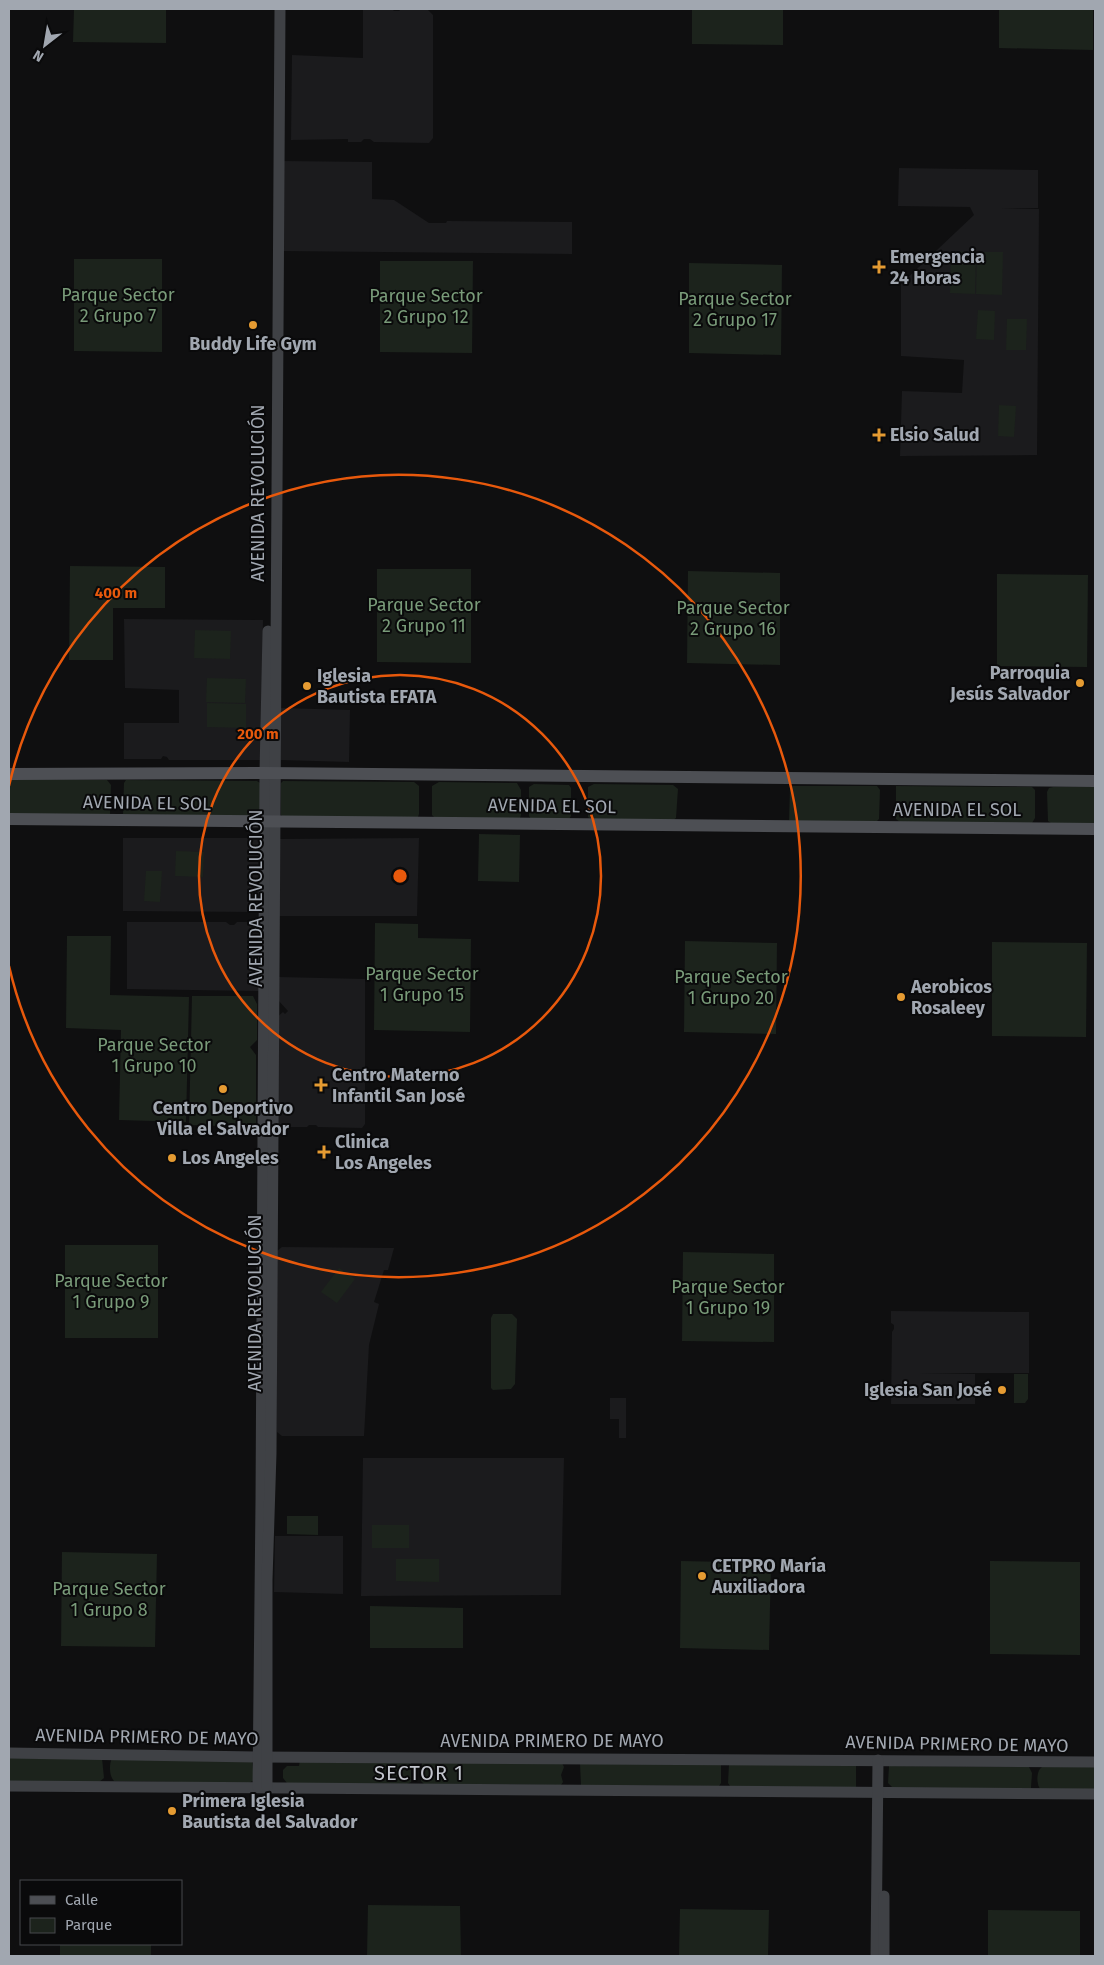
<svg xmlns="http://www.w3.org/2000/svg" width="1104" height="1965" font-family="'Fira Sans',sans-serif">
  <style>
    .built { fill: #1b1b1d }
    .green { fill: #1c231c }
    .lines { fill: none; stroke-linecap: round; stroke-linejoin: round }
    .secondary { stroke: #3f4145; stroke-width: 11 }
    .primary { stroke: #4d4f54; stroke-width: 12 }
    .ring { fill: none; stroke: #e8590c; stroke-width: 2.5 }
    .poi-dot { fill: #e59b32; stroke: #0a0a0b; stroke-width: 2 }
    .labels { text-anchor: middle; stroke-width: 4; stroke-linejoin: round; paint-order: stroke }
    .poi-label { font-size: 18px; font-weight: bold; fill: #a1a7b0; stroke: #0a0a0b; text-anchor: start }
    .park-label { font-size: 18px; fill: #799b79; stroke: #0a0a0b }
    .street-label { font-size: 18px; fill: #a1a7b0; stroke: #0a0a0b }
    .quarter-label { font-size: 20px; letter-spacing: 1px; fill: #c2c5cd; stroke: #0a0a0b }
    .centre { fill: #e8590c; stroke: #0a0a0b; stroke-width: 2.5 }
    .ring-label { font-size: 15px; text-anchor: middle; font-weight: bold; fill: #e8590c; stroke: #0a0a0b; stroke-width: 4; stroke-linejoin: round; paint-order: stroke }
  </style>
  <rect width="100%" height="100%" fill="#0f0f10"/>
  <g class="built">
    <polygon points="363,9 392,9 394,11 399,11 401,9 427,9 433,15 433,138 429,143 374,142 370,139 364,139 361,142 348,142 348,139 291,140 292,55 363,58"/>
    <polygon points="282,161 372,162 372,199 394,200 429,223 446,223 447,221 572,222 572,254 280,251"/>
    <polygon points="899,168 1038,170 1038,208 1001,208 1039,209 1037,455 900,456 902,391 962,393 964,360 901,356 901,284 974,215 970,207 898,206"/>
    <polygon points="124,619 263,620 261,760 169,760 167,757 163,756 161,759 124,759 124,723 179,723 179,690 125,688"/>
    <polygon points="281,708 350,710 349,762 281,760"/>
    <polygon points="123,838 260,838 260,912 123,911"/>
    <polygon points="419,838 417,916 278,916 280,839"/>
    <polygon points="127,922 226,922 230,925 234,925 237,922 259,922 260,991 127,989"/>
    <polygon points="279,977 365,979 365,1124 362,1128 318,1127 316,1125 309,1125 307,1127 280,1127 277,1124 276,1018 283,1012 285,1014 288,1011 278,1000"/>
    <polygon points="282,1247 394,1248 388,1270 384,1270 374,1302 379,1304 369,1345 364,1436 282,1436 277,1432 277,1251"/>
    <polygon points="891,1311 1029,1312 1029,1373 920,1373 975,1374 975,1404 891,1404 892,1332 894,1329 894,1325 891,1323"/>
    <polygon points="610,1398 626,1398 626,1438 619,1438 619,1419 610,1419"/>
    <polygon points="363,1458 564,1458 561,1595 361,1596"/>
    <polygon points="275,1536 343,1536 343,1594 274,1592"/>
  </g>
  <g class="green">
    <polygon points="74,9 166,9 166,43 73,42"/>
    <polygon points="692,9 783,9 783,45 692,44"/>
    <polygon points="999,9 1093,9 1093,50 999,48"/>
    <polygon points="951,251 976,252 975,294 950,293"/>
    <polygon points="977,252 1003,252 1002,295 976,294"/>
    <polygon points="74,259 162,259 162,352 74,351"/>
    <polygon points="380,261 473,261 472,353 380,352"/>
    <polygon points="689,263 782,265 781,355 689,353"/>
    <polygon points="978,310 995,311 994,340 976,339"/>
    <polygon points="1007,319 1027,319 1026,350 1006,350"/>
    <polygon points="999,405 1016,406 1014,437 998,436"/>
    <polygon points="70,566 165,567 165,608 113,608 113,660 69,660"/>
    <polygon points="377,569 471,569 471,663 377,662"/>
    <polygon points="688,571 780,573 780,665 687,663"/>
    <polygon points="997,574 1088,575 1087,667 997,666"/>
    <polygon points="195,630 231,631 230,659 194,658"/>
    <polygon points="207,678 246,679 245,703 206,702"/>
    <polygon points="207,703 246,704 246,728 207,727"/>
    <polygon points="9,779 107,780 111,785 110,814 9,816"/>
    <polygon points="126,780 257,781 260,783 260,817 123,814 124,783"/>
    <polygon points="283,781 414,782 419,786 419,814 418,817 283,817 281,815 281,783"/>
    <polygon points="439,782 517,783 521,790 521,815 520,818 435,818 432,815 432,786"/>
    <polygon points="534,784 569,785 571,788 571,816 569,819 531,819 529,816 529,787"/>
    <polygon points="594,784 673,785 678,789 676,818 673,820 591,819 588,817 588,787"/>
    <polygon points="792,786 877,786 880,790 879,819 876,822 792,822 789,820 790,789"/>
    <polygon points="896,786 1032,787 1035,790 1035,818 1032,823 900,822 896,819"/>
    <polygon points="1053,787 1095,787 1095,823 1051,823 1048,821 1047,792 1049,788"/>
    <polygon points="479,834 520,835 519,882 478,881"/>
    <polygon points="176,851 204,852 203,877 175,876"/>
    <polygon points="146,871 162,871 160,902 144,901"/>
    <polygon points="375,923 418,924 418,938 471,939 470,1032 374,1030"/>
    <polygon points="67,936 111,936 110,995 189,997 186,1122 119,1120 121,1030 66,1028"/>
    <polygon points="685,941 777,943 776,1034 684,1032"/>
    <polygon points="992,942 1087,943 1086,1037 992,1036"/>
    <polygon points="192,996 253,996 257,1004 257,1040 250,1047 256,1055 256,1123 251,1127 189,1125"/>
    <rect x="65" y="1245" width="93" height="93"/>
    <polygon points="683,1252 774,1254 774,1342 682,1341"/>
    <polygon points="339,1268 355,1279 337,1303 321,1292"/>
    <polygon points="493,1314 512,1314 517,1319 515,1384 511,1389 493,1390 491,1388 491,1318"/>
    <polygon points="1014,1374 1028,1374 1028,1399 1025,1403 1014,1403"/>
    <polygon points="287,1516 318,1516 318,1535 287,1534"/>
    <rect x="372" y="1525" width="37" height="23"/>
    <polygon points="62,1552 157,1554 155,1647 61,1646"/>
    <polygon points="396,1559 439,1559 439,1582 396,1581"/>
    <polygon points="681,1561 771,1563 769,1650 680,1648"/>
    <polygon points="990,1561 1080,1562 1080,1655 990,1654"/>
    <polygon points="370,1606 463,1608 463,1648 370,1648"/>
    <polygon points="9,1756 102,1758 104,1778 99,1782 9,1781"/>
    <path d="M112 1758 252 1759 254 1780 249 1783 114 1781C109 1776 109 1764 112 1758Z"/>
    <polygon points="300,1760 411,1762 411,1782 407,1784 287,1783 283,1778 283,1770 287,1766 299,1766"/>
    <polygon points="422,1762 562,1763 564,1767 561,1775 563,1782 561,1785 424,1784 421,1781"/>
    <polygon points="856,1763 856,1788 735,1786 730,1786 728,1783 729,1764"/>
    <polygon points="580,1764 721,1764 721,1783 719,1786 581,1785"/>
    <polygon points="889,1766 1029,1767 1032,1773 1031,1788 893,1788 888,1783"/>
    <path d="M1042 1767H1095V1791L1041 1790C1036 1785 1036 1771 1042 1767Z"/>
    <polygon points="368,1905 460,1906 461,1956 367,1956"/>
    <polygon points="680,1909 769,1910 768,1956 679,1956"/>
    <polygon points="988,1910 1080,1911 1080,1956 988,1956"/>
    <rect x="60" y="1944" width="91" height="12"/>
  </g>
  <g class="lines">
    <g class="secondary">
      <polyline points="9,1753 258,1757 1095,1762"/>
      <polyline points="9,1786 1095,1794"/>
      <polyline points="258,1787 261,1501 265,773 268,631"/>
      <polyline points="267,1787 267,1580 271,1453 280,9"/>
      <polyline points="876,1956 878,1760"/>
      <polyline points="884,1956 884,1896"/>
    </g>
    <g class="primary">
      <polyline points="9,774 265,773 1095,781"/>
      <polyline points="9,819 1095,829"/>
    </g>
  </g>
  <g class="ring">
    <circle cx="400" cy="876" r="201"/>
    <path d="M9 786A401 401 0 1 1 9 966"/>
  </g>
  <g class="poi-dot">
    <path d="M876.5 259.5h5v5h5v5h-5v5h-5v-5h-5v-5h5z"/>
    <circle cx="253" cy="325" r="5"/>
    <path d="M876.5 427.5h5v5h5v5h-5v5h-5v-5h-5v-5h5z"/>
    <circle cx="1080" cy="683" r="5"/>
    <circle cx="307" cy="686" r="5"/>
    <circle cx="901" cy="997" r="5"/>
    <path d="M318.5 1077.5h5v5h5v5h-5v5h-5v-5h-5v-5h5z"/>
    <circle cx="223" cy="1089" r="5"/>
    <path d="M321.5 1144.5h5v5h5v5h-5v5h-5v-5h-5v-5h5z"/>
    <circle cx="172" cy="1158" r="5"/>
    <circle cx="1002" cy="1390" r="5"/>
    <circle cx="702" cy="1576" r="5"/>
    <circle cx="172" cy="1811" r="5"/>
  </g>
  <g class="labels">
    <g class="poi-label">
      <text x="890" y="263">Emergencia<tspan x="890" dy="21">24 Horas</tspan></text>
      <text x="253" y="350" text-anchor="middle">Buddy Life Gym</text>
      <text x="890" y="441">Elsio Salud</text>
      <text x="1070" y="679" text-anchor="end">Parroquia<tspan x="1070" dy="21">Jesús Salvador</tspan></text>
      <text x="317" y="682">Iglesia<tspan x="317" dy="21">Bautista EFATA</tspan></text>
      <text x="911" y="993">Aerobicos<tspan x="911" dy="21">Rosaleey</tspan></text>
      <text x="332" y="1081">Centro Materno<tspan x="332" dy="21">Infantil San José</tspan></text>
      <text x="223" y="1114" text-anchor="middle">Centro Deportivo<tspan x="223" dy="21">Villa el Salvador</tspan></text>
      <text x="335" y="1148">Clinica<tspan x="335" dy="21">Los Angeles</tspan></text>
      <text x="182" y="1164">Los Angeles</text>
      <text x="992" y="1396" text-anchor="end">Iglesia San José</text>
      <text x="712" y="1572">CETPRO María<tspan x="712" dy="21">Auxiliadora</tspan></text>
      <text x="182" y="1807">Primera Iglesia<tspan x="182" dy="21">Bautista del Salvador</tspan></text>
    </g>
    <g class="park-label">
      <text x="118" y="301">Parque Sector<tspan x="118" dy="21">2 Grupo 7</tspan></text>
      <text x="426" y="302">Parque Sector<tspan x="426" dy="21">2 Grupo 12</tspan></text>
      <text x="735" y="305">Parque Sector<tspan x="735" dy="21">2 Grupo 17</tspan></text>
      <text x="424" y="611">Parque Sector<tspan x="424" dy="21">2 Grupo 11</tspan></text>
      <text x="733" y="614">Parque Sector<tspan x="733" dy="21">2 Grupo 16</tspan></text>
      <text x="422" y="980">Parque Sector<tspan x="422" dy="21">1 Grupo 15</tspan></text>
      <text x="731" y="983">Parque Sector<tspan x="731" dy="21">1 Grupo 20</tspan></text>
      <text x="154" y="1051">Parque Sector<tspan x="154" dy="21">1 Grupo 10</tspan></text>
      <text x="111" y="1287">Parque Sector<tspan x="111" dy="21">1 Grupo 9</tspan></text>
      <text x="728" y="1293">Parque Sector<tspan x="728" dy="21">1 Grupo 19</tspan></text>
      <text x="109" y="1595">Parque Sector<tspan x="109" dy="21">1 Grupo 8</tspan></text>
    </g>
    <g class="street-label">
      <text transform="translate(258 493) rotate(-90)" y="6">AVENIDA REVOLUCIÓN</text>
      <text transform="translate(147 803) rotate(1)" y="6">AVENIDA EL SOL</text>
      <text transform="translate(552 806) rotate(1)" y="6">AVENIDA EL SOL</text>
      <text x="957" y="816">AVENIDA EL SOL</text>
      <text transform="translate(256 898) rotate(-90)" y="6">AVENIDA REVOLUCIÓN</text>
      <text transform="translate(255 1303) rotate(-90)" y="6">AVENIDA REVOLUCIÓN</text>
      <text transform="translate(147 1737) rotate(1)" y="6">AVENIDA PRIMERO DE MAYO</text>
      <text x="552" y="1747">AVENIDA PRIMERO DE MAYO</text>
      <text transform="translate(957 1744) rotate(1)" y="6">AVENIDA PRIMERO DE MAYO</text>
    </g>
    <g class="quarter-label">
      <text x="419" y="1780">SECTOR 1</text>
    </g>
  </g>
  <circle cx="400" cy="876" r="8" class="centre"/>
  <g class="ring-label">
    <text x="116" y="598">400 m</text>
    <text x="258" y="739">200 m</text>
  </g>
  <rect width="1104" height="1965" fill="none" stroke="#a1a7b0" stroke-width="20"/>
  <rect x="20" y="1880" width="162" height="65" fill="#0a0a0b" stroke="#46494d"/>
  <rect x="30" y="1896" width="25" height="8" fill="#4d4f54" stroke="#46494d"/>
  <text x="65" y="1905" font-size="15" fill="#a1a7b0">Calle</text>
  <rect x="30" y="1918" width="25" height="15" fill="#1c231c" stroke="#46494d"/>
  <text x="65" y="1930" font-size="15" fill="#a1a7b0">Parque</text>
  <g transform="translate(45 45) rotate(211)" stroke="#0a0a0b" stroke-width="4" paint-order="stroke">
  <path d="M0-4L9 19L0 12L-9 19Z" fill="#a1a7b0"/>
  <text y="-8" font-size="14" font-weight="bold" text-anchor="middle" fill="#a1a7b0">N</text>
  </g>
</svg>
